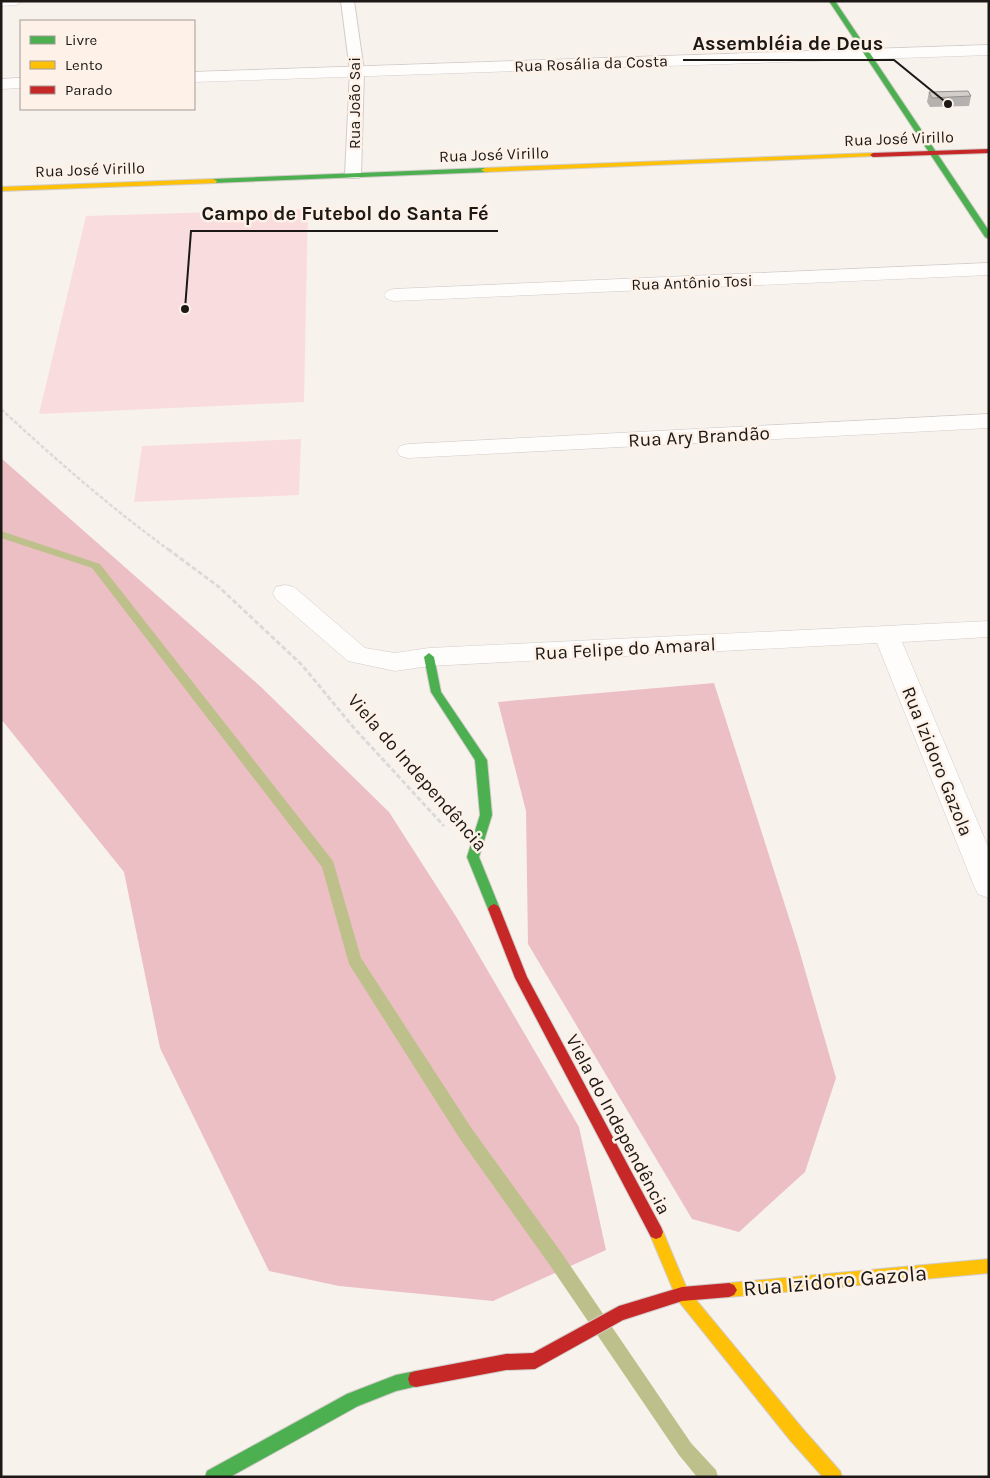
<svg xmlns="http://www.w3.org/2000/svg" width="990" height="1478" font-family="Karla,sans-serif">
  <style>
    .green { fill: #f9ddde }
    .forest { fill: #ecbfc4 }
    .lines { fill: none; stroke-linecap: round; stroke-linejoin: round }
    .stream { fill: #bec08c; fill-rule: evenodd }
    .lane-casing { stroke: #d2ccc9; stroke-width: 2 }
    .street-casing { stroke: #d2ccc9; stroke-width: 1 }
    .fast-casing { stroke: #d2ccc9; stroke-width: 2 }
    .slow-casing { stroke: #d2ccc9; stroke-width: 2 }
    .jam-casing { stroke: #d2ccc9; stroke-width: 2 }
    .path-far1 { stroke: #dcdad9; stroke-width: 2.5; stroke-dasharray: 4 2; stroke-linecap: butt }
    .path { stroke: #dcdad9; stroke-width: 3; stroke-dasharray: 5 2.5; stroke-linecap: butt }
    .lane { fill: #fefdfc; fill-rule: evenodd }
    .street { fill: #fefdfc; fill-rule: evenodd }
    .fast { fill: #4caf50; fill-rule: evenodd }
    .slow { fill: #ffc107; fill-rule: evenodd }
    .jam { fill: #c62828; fill-rule: evenodd }
    .wall { fill: #b5b1ae }
    .building { fill: #d2ceca; stroke: #93908d }
    .labels { text-anchor: middle; stroke-width: 5; stroke-linejoin: round; paint-order: stroke }
    .far-street-label { font-size: 16px; fill: #1c1815; stroke: #fdf1e8 }
    .street-label { font-size: 19px; fill: #1c1815; stroke: #fdf1e8 }
    .near-street-label { font-size: 22px; fill: #1c1815; stroke: #fdf1e8 }
    .leader { fill: none; stroke: #1c1815; stroke-width: 2 }
    .callout-dot { fill: #1c1815; stroke: #fdf1e8; stroke-width: 2 }
    .callout-label { font-size: 20px; text-anchor: middle; font-weight: bold; fill: #1c1815; stroke: #fdf1e8; stroke-width: 5; stroke-linejoin: round; paint-order: stroke }
  </style>
  <rect width="100%" height="100%" fill="#f8f2ed"/>
  <g class="green">
    <polygon points="308,209 304,402 39,414 86,216"/>
    <polygon points="301,439 299,495 134,502 142,446"/>
  </g>
  <g class="forest">
    <polygon points="1,458 261,687 389,812 457,918 579,1127 606,1250 493,1301 339,1286 269,1271 160,1048 124,872 1,719"/>
    <polygon points="714,683 798,946 836,1078 805,1172 739,1232 692,1219 528,944 526,811 498,702"/>
  </g>
  <g class="lines">
    <polygon class="stream" points="1,531 100,564 333,861 361,958 472,1129 561,1252 691,1443 716,1470 718,1477 697,1477 679,1455 549,1264 460,1139 349,964 322,867 92,568 1,538"/>
    <defs>
      <polygon id="lane" points="341,1 354,1 364,71 361,175 359,178 347,178 345,175 350,71"/>
      <g id="street">
        <polygon points="1,1 23,1 16,5 1,6"/>
        <polygon points="989,45 989,55 194,82 194,72"/>
        <polygon points="21,78 21,88 1,89 1,79"/>
        <polygon points="989,263 989,275 394,301 387,299 384,295 387,291 394,289"/>
        <polygon points="989,414 989,428 408,458 400,456 397,451 400,446 408,444"/>
        <polygon points="285,585 294,587 365,648 395,653 429,648 989,621 989,637 902,642 989,849 989,898 978,894 974,886 877,643 429,666 395,671 348,661 276,599 273,593 276,587"/>
      </g>
      <g id="fast">
        <polygon points="829,1 835,1 989,231 989,239 985,237"/>
        <polygon points="485,168 489,170 488,172 213,183 209,181 213,179"/>
        <polygon points="429,653 434,657 441,692 487,760 492,815 479,857 500,909 498,912 494,914 490,912 488,909 467,857 480,815 475,760 431,692 424,657"/>
        <polygon points="416,1371 422,1373 424,1379 422,1385 396,1391 358,1406 230,1477 205,1477 207,1471 347,1394 396,1375"/>
      </g>
      <g id="slow">
        <polygon points="873,153 876,155 875,156 485,172 481,170 485,168"/>
        <polygon points="213,179 217,181 216,183 1,191 1,187"/>
        <polygon points="656,1225 661,1227 687,1289 802,1428 840,1471 842,1477 823,1477 790,1440 677,1299 649,1232 651,1227"/>
        <polygon points="989,1259 989,1273 729,1297 724,1295 721,1290 724,1285 729,1283"/>
      </g>
      <g id="jam">
        <polygon points="989,149 989,153 873,157 870,155 873,153"/>
        <polygon points="494,904 498,906 500,909 527,977 661,1227 663,1232 661,1237 656,1239 651,1237 515,978 488,909 490,906"/>
        <polygon points="729,1283 734,1285 737,1290 734,1295 729,1297 682,1301 623,1320 535,1369 506,1370 416,1387 410,1385 408,1379 410,1373 416,1371 506,1354 533,1353 619,1306 682,1287"/>
      </g>
    </defs>
    <use href="#lane" class="lane-casing"/>
    <use href="#street" class="street-casing"/>
    <use href="#fast" class="fast-casing"/>
    <use href="#slow" class="slow-casing"/>
    <use href="#jam" class="jam-casing"/>
    <path class="path-far1" d="M1 409C55 459 110 507 169 550"/>
    <polyline class="path" points="168,549 219,587 302,665 354,728 444,826"/>
    <use href="#lane" class="lane"/>
    <use href="#street" class="street"/>
    <use href="#fast" class="fast"/>
    <use href="#slow" class="slow"/>
    <use href="#jam" class="jam"/>
  </g>
  <polygon class="wall" points="929,92 971,96 969,106 930,107 927,102"/>
  <polygon class="building" points="968,91 971,96 932,98 929,92"/>
  <g class="labels">
    <g class="far-street-label">
      <text transform="translate(591 63) rotate(-2)" y="6">Rua Rosália da Costa</text>
      <text transform="translate(354 103) rotate(-90)" y="6">Rua João Sai</text>
      <text transform="translate(899 138) rotate(-2)" y="6">Rua José Virillo</text>
      <text transform="translate(494 154) rotate(-2)" y="6">Rua José Virillo</text>
      <text transform="translate(90 169) rotate(-2)" y="6">Rua José Virillo</text>
      <text transform="translate(692 282) rotate(-2)" y="6">Rua Antônio Tosi</text>
    </g>
    <g class="street-label">
      <text transform="translate(699 436) rotate(-3)" y="7">Rua Ary Brandão</text>
      <text transform="translate(625 648) rotate(-3)" y="7">Rua Felipe do Amaral</text>
      <text transform="translate(938 761) rotate(68)" y="7">Rua Izidoro Gazola</text>
      <text transform="translate(418 772) rotate(49)" y="7">Viela do Independência</text>
      <text transform="translate(619 1124) rotate(62)" y="7">Viela do Independência</text>
    </g>
    <g class="near-street-label">
      <text transform="translate(835 1280) rotate(-5)" y="8">Rua Izidoro Gazola</text>
    </g>
  </g>
  <path class="leader" d="M948 104L894 60H683M185 309L191 231H498"/>
  <g class="callout-dot">
    <circle cx="948" cy="104" r="5"/>
    <circle cx="185" cy="309" r="5"/>
  </g>
  <g class="callout-label">
    <text x="788" y="50">Assembléia de Deus</text>
    <text x="345" y="220">Campo de Futebol do Santa Fé</text>
  </g>
  <rect width="990" height="1478" fill="none" stroke="#1c1815" stroke-width="5"/>
  <rect x="20" y="20" width="175" height="90" fill="#fdf1e8" stroke="#a39a94"/>
  <rect x="30" y="36" width="25" height="8" fill="#4caf50" stroke="#a39a94"/>
  <text x="65" y="45" font-size="15" fill="#1c1815">Livre</text>
  <rect x="30" y="61" width="25" height="8" fill="#ffc107" stroke="#a39a94"/>
  <text x="65" y="70" font-size="15" fill="#1c1815">Lento</text>
  <rect x="30" y="86" width="25" height="8" fill="#c62828" stroke="#a39a94"/>
  <text x="65" y="95" font-size="15" fill="#1c1815">Parado</text>
</svg>
